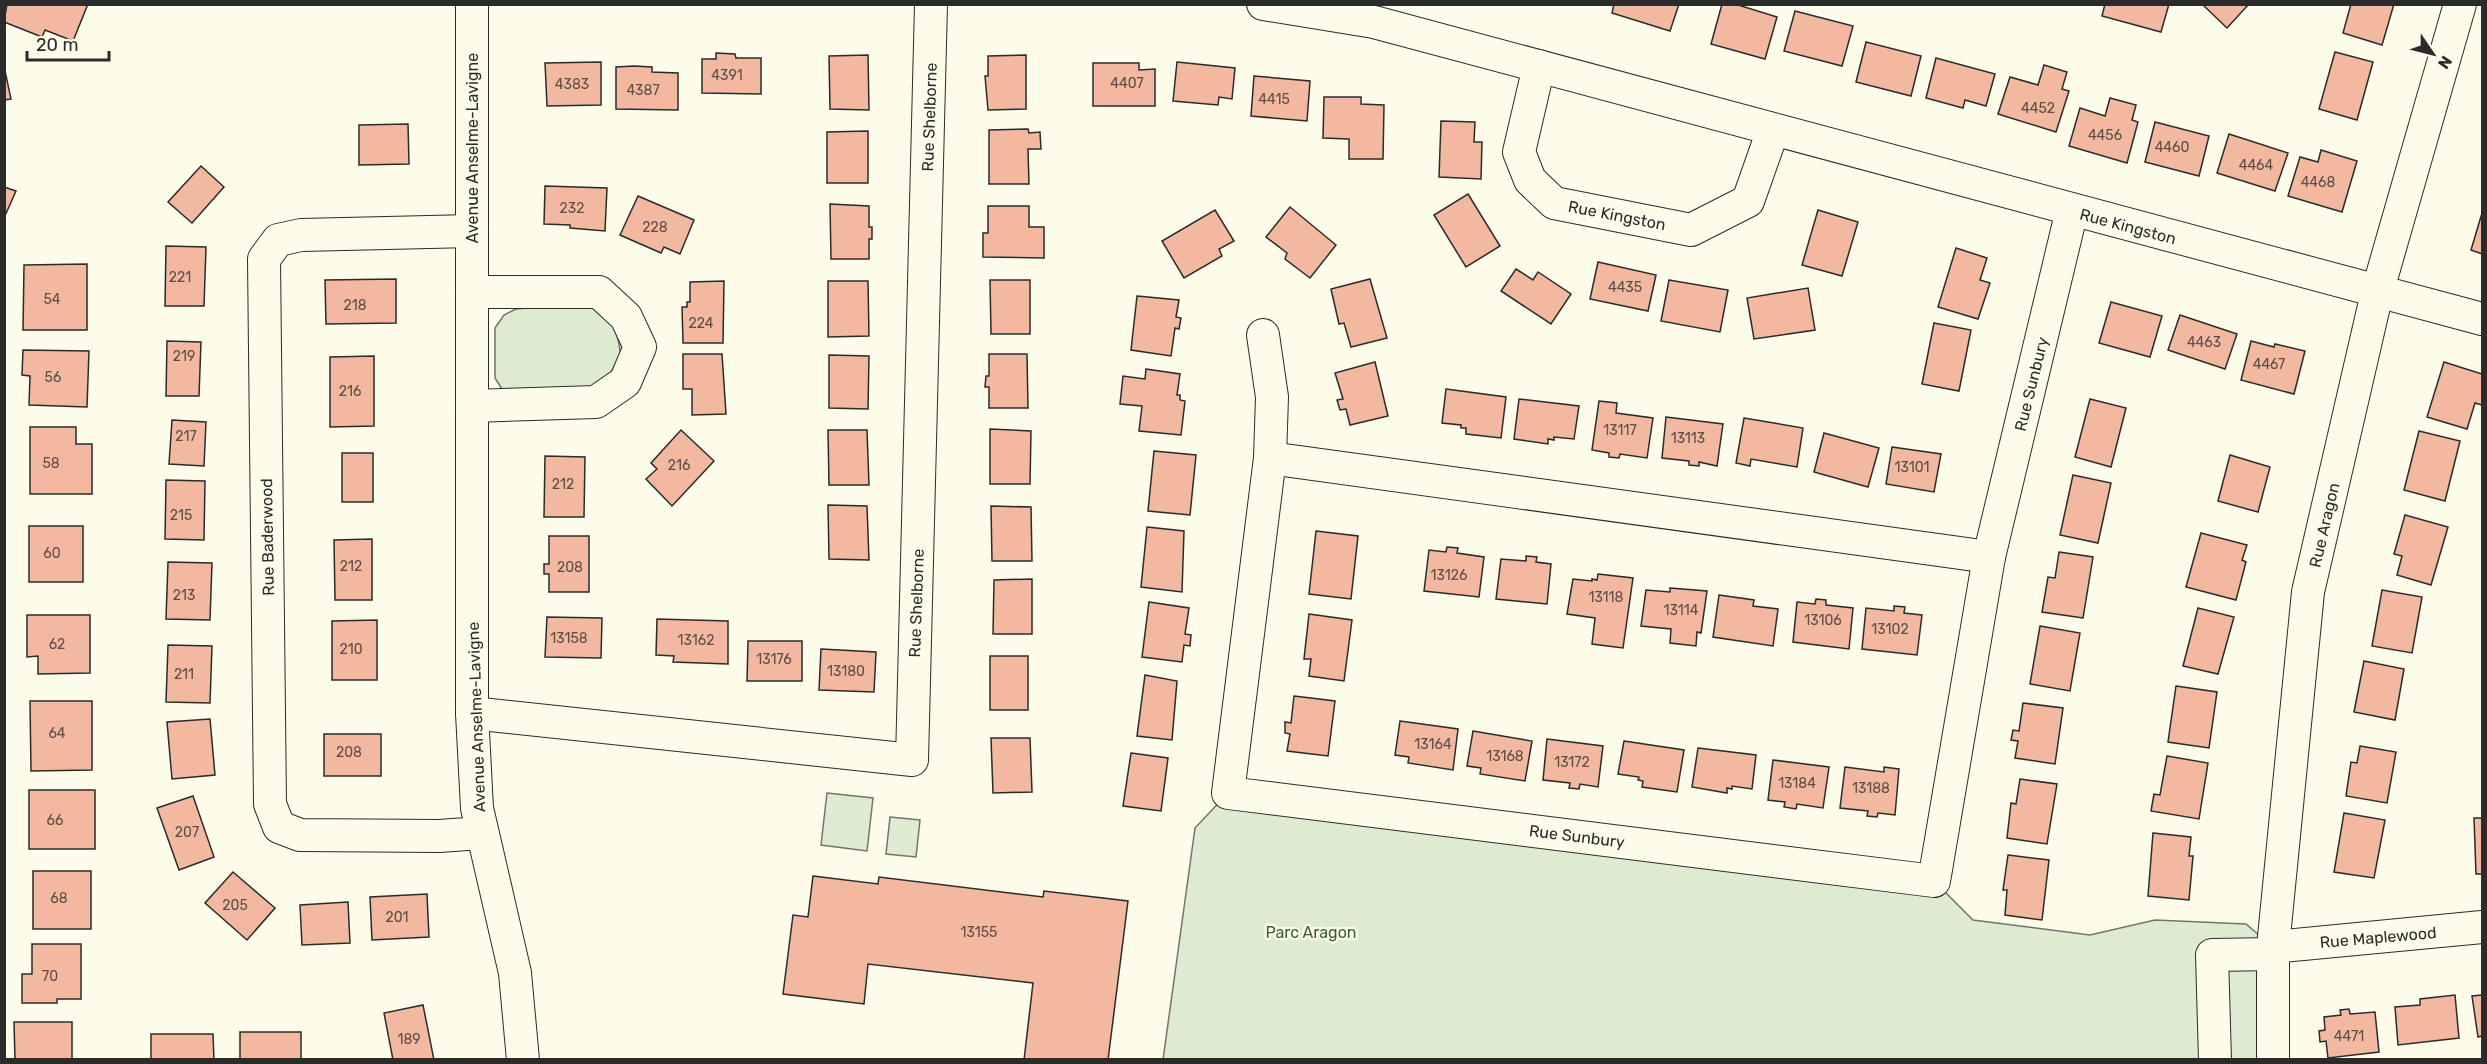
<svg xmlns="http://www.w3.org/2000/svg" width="2487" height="1064" font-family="Rubik,sans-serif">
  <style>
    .green { fill: #deebd1; stroke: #74746e; stroke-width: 1.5 }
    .building { fill: #f2b8a0; stroke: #2b2b2b; stroke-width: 1.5 }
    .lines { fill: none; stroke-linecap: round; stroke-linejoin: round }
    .minor-casing { stroke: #2b2b2b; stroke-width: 34 }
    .minor { stroke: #fdfbea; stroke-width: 32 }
    .labels { text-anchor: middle; stroke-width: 4.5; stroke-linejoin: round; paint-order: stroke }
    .number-label { font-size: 14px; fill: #5d4e48 }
    .street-label { font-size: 16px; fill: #2b2b2b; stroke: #fdfbea }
    .park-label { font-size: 16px; fill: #34623c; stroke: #fdfbea }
  </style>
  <rect width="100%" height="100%" fill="#fdfbea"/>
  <g class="green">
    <path d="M587 303C614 322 617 324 621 358L608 376 590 389H502L495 378V328L504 315 516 309Z"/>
    <polygon points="827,793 873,798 867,851 821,845"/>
    <polygon points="1228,793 1934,881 1973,920 2090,935 2155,920 2246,924 2273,947 2273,1059 1163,1060 1195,828"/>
    <polygon points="890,817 920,820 916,857 886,854"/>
  </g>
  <g class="building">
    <polygon points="7,4 88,4 73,41 45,30 42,37 4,22"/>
    <polygon points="1614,4 1679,4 1670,31 1612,13"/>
    <polygon points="1722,4 1735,4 1777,17 1765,59 1711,44"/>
    <polygon points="2105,4 2169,4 2161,32 2102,16"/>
    <polygon points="2202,4 2249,4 2227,28"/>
    <polygon points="2351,4 2394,4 2382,45 2343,33"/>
    <polygon points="1795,11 1853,26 1842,66 1784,51"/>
    <polygon points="1866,42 1921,56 1911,96 1856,82"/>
    <polygon points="2335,52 2373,62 2357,120 2319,109"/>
    <polygon points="716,53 735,54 736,58 761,58 761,94 702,93 702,59 716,59"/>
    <polygon points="868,55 869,110 830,109 829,56"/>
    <polygon points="1026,55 1026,109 988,110 985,76 988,76 988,56"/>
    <polygon points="1936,58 1995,74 1986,106 1965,100 1963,108 1926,98"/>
    <polygon points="601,62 601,105 547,106 545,63"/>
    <polygon points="1177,62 1235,68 1232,99 1219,97 1218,105 1173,101"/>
    <polygon points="1093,63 1139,63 1139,70 1155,69 1155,106 1093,106"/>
    <polygon points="2044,65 2067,72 2062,89 2069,91 2056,132 1998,114 2010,77 2038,85"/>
    <polygon points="4,66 11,99 4,100"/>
    <polygon points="634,66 652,67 652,72 678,73 678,110 616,109 616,67"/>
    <polygon points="1254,76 1310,81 1307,121 1251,116"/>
    <polygon points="1324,97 1361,97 1361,104 1384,105 1383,159 1349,159 1349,139 1323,138"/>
    <polygon points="2110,98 2136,105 2132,120 2138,122 2127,163 2069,146 2080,108 2105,116"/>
    <polygon points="1441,121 1475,122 1474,142 1482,142 1481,179 1439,177"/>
    <polygon points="2155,122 2209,136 2199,176 2145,162"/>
    <polygon points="408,124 409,164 359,165 359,125"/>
    <polygon points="1028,129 1029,133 1040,132 1041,149 1028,149 1029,184 989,184 989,130"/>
    <polygon points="868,131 868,183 827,183 827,132"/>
    <polygon points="2229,134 2288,153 2275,191 2217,173"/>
    <polygon points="2321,150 2357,161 2342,212 2288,196 2300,157 2318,162"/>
    <polygon points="201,166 224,187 192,223 168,202"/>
    <polygon points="545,186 607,188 605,231 570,228 570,225 544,224"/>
    <polygon points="4,187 16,191 4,218"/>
    <polygon points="1468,194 1500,246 1466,267 1434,215"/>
    <polygon points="638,196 694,220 680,254 664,247 661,253 620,235"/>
    <polygon points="830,204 869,206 869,227 872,227 872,239 869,239 869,259 831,259"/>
    <polygon points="988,206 1029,206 1029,227 1044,227 1044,258 983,257 983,233 988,233"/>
    <polygon points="1290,207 1336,245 1310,278 1285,259 1287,253 1266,237"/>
    <polygon points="1215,210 1234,241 1219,249 1222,256 1184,278 1162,241"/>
    <polygon points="1818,210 1858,222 1842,276 1802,265"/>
    <polygon points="2482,213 2482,254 2471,250"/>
    <polygon points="166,246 206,247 204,306 165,306"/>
    <polygon points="1956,248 1987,258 1980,280 1990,283 1978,319 1938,307"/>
    <polygon points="1598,262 1656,275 1648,311 1590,299"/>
    <polygon points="87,264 87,330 23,330 24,265"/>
    <polygon points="1516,269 1533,280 1538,272 1571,294 1551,324 1501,291"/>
    <polygon points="396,279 396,323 326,324 325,280"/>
    <polygon points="1370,279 1387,338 1351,347 1344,323 1339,324 1331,289"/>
    <polygon points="990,280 1030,280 1030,334 991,334"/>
    <polygon points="1669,280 1728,290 1720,332 1661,321"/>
    <polygon points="724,281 723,343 683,343 682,307 687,307 687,302 690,302 690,282"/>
    <polygon points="828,281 868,281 869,336 828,337"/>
    <polygon points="1808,288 1815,330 1754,339 1747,298"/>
    <polygon points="1137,296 1179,300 1176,317 1181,318 1179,329 1175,328 1171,356 1131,350"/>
    <polygon points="2111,302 2162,316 2150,357 2099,343"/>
    <polygon points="2180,315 2237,334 2225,369 2168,350"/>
    <polygon points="1934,323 1971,330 1959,391 1922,384"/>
    <polygon points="167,341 201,342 199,396 166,396"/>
    <polygon points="2251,341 2274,347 2275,344 2305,351 2294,394 2241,380"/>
    <polygon points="23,350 89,351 87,407 29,405 30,376 22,375"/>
    <polygon points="683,354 722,354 726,414 692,415 692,389 683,389"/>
    <polygon points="989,354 1027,354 1028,408 989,408 989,387 985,387 986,376 989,376"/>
    <polygon points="829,355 869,356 868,409 829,408"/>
    <polygon points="374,356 374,426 330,427 330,357"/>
    <polygon points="1375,362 1388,416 1350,425 1346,409 1340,410 1337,400 1343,399 1335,373"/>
    <polygon points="2444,362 2482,374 2482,405 2475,403 2467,429 2427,417"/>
    <polygon points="1146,369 1180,374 1177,395 1180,395 1180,400 1185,401 1181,435 1139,431 1142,406 1120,404 1123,376 1145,379"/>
    <polygon points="1446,389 1506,397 1501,438 1466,434 1466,428 1461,428 1461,425 1442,423"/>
    <polygon points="1519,399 1579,406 1574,439 1554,437 1554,440 1548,439 1548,444 1514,439"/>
    <polygon points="2090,399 2126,408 2111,467 2075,457"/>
    <polygon points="1599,401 1617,403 1616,413 1653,418 1647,458 1620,454 1619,458 1609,457 1609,453 1592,450"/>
    <polygon points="1666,417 1723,424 1717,466 1699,462 1699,466 1689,465 1689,461 1662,458"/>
    <polygon points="1744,418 1803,428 1797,467 1751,459 1750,466 1736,463"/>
    <polygon points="172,420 206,422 204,466 169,464"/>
    <polygon points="30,427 76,427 76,444 92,444 92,494 30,494"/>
    <polygon points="990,429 1031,431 1030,484 990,484"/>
    <polygon points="681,430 714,461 672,506 646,479 657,469 651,463"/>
    <polygon points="828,430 867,430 869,485 829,485"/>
    <polygon points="2419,431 2460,441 2445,501 2404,490"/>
    <polygon points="1824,433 1879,448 1868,487 1814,472"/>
    <polygon points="1892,447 1941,454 1934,492 1886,484"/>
    <polygon points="1154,451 1196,455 1190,515 1148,511"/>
    <rect x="342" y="453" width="31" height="49"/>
    <polygon points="2230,455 2270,467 2258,512 2218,501"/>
    <polygon points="545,456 585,457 584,517 544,517"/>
    <polygon points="2073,475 2111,483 2098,543 2060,535"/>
    <polygon points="166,480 205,481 204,540 165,539"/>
    <polygon points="828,505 867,506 869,560 829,559"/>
    <polygon points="991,506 1031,507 1032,561 992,561"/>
    <polygon points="2405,515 2448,527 2431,585 2397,575 2402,556 2394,554"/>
    <rect x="29" y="526" width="54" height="56"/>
    <polygon points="1147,527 1184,531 1182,592 1141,587"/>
    <polygon points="1316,531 1358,536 1351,599 1309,594"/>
    <polygon points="2201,533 2247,545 2242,560 2246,562 2236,600 2186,587"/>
    <polygon points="549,536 589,536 589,592 549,592 549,574 544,574 544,564 549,564"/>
    <polygon points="372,539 372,600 335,600 334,540"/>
    <polygon points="1447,547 1458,548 1457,553 1484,557 1479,597 1424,591 1429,550 1446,552"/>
    <polygon points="2059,552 2093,557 2083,618 2042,612 2048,577 2055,578"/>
    <polygon points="1526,556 1537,557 1536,562 1551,564 1547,604 1496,599 1501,559 1526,561"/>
    <polygon points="168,562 212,563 210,620 166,619"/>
    <polygon points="1598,574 1633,578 1623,648 1592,644 1595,618 1567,614 1573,579 1592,581 1592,579 1597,580"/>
    <polygon points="1032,579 1032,634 993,634 994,580"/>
    <polygon points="1670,588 1707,591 1701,633 1697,632 1696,646 1670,643 1671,629 1641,626 1646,590 1670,592"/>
    <polygon points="2382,590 2422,597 2412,653 2372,646"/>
    <polygon points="1719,595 1754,600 1753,606 1778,609 1773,646 1713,637"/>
    <polygon points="1816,599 1826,600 1826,605 1853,608 1849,649 1793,642 1797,602 1815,604"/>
    <polygon points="1149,602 1189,608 1185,634 1191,635 1190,646 1184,645 1182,662 1142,657"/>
    <polygon points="1894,606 1905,607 1904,613 1922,615 1917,655 1862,649 1866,608 1894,611"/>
    <polygon points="2198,608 2234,617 2218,674 2183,666"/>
    <polygon points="1309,614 1352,620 1344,681 1309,676 1311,659 1304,659"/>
    <polygon points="27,615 90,615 90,673 38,674 38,656 27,657"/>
    <polygon points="547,617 602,618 601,658 545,657"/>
    <polygon points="657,619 728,621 728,664 673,662 674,656 656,655"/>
    <polygon points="377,620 377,680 332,680 332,621"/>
    <polygon points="2040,626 2080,633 2070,691 2030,684"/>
    <polygon points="748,641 802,641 802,681 747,681"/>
    <polygon points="168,645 212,646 210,703 166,702"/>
    <polygon points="821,649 876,652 874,692 819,690"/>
    <rect x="990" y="656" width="38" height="54"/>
    <polygon points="2364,661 2404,669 2395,720 2354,712"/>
    <polygon points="1145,675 1177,681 1172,740 1137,736"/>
    <polygon points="2176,686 2217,692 2209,748 2168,742"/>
    <polygon points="1294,696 1335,701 1328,756 1287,751 1290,734 1285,733 1285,722 1291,723"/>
    <polygon points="30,701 92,701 92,770 31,771"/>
    <polygon points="2023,703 2063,708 2055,764 2015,758 2018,741 2011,740 2013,730 2019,731"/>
    <polygon points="210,719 215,775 172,779 167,722"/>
    <polygon points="1400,721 1458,729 1453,770 1408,763 1409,757 1395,755"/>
    <polygon points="1473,731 1532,741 1525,781 1480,774 1481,768 1467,766"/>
    <rect x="324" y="734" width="57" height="42"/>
    <polygon points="991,738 1030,738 1032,792 993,793"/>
    <polygon points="1547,739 1603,746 1598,787 1580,784 1579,789 1569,788 1570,783 1543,780"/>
    <polygon points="1624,741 1684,750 1677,792 1642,787 1643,781 1638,780 1639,777 1618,774"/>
    <polygon points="2360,746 2396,752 2387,803 2346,796 2351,762 2357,763"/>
    <polygon points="1698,748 1756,755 1752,789 1732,786 1732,789 1727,788 1727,793 1692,787"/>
    <polygon points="1131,753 1168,758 1161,811 1123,806"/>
    <polygon points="2167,756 2208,763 2199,819 2151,811 2154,794 2160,795"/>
    <polygon points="1773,760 1829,767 1823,808 1797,804 1796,809 1784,807 1785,802 1768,800"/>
    <polygon points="1845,767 1884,772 1884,767 1899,769 1895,815 1878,813 1877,817 1867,816 1868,811 1840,808"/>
    <polygon points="2020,779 2057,784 2047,844 2007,838 2011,803 2016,804"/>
    <rect x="29" y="790" width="66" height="59"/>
    <polygon points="193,796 214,857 179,870 157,808"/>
    <polygon points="2344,813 2385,820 2374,878 2334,872"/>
    <polygon points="2474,818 2482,818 2482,874 2476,874"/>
    <polygon points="2153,833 2191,837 2189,856 2193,856 2189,900 2148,896"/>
    <polygon points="2008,855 2049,860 2042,920 2005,915 2007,890 2003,890"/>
    <rect x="33" y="871" width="58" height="58"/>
    <polygon points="233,872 275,908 247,940 205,903"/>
    <polygon points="813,876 878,884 879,877 1043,897 1044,891 1128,901 1108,1060 1024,1060 1033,983 868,964 864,1004 783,994 793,915 808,917"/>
    <polygon points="427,894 429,937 372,940 370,897"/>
    <polygon points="348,902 350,943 302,945 300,905"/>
    <polygon points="32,944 81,944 81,999 57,999 57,1003 22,1003 22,974 32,974"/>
    <polygon points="2455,995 2459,1038 2398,1045 2395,1007 2420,1005 2420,999"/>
    <polygon points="2482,995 2482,1036 2478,1037 2472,996"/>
    <polygon points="423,1005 434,1060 393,1060 384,1013"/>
    <polygon points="2349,1009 2350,1014 2375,1012 2379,1052 2328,1058 2326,1041 2320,1042 2319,1031 2325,1030 2324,1017 2341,1015 2340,1010"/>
    <polygon points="14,1022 72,1022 72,1060 15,1060"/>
    <rect x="240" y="1032" width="61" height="28"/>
    <polygon points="151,1034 213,1034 214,1060 151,1060"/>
  </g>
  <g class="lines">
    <defs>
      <g id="minor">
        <polyline points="472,4 472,713 477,808 515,973 523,1060"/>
        <polyline points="1263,4 1374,22 2482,319"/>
        <polyline points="1539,66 1519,152 1530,180 1554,203 1691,230 1748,201 1773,130"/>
        <polyline points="472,231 301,235 278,240 264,259 270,804 279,827 300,835 439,836 481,833"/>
        <polyline points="472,292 599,292 626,317 640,347 625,382 596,402 472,406"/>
        <polyline points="1263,335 1272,397 1270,458 1228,793 1934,881 1989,557 2072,210"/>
        <polyline points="1270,458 1989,557"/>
        <polyline points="472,713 912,760 931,4"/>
        <polyline points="2273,947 2482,927"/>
        <polyline points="2215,1060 2212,955 2273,954"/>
        <polyline points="2273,1060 2273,947 2308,592 2377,293 2460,4"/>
      </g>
    </defs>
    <use href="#minor" class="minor-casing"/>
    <use href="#minor" class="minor"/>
  </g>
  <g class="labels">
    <g class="number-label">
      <text x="727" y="80">4391</text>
      <text x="1127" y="88">4407</text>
      <text x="572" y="89">4383</text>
      <text x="643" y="95">4387</text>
      <text x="1274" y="104">4415</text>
      <text x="2038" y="113">4452</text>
      <text x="2105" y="140">4456</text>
      <text x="2172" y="152">4460</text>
      <text x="2256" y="170">4464</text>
      <text x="2318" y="187">4468</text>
      <text x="572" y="213">232</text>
      <text x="655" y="232">228</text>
      <text x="180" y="282">221</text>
      <text x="1625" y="292">4435</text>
      <text x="52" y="304">54</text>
      <text x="355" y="310">218</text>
      <text x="701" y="328">224</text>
      <text x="2204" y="347">4463</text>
      <text x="184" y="361">219</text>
      <text x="2269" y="369">4467</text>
      <text x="53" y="382">56</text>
      <text x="350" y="396">216</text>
      <text x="1620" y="435">13117</text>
      <text x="186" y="441">217</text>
      <text x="1688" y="443">13113</text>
      <text x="51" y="468">58</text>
      <text x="679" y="470">216</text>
      <text x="1912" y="472">13101</text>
      <text x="563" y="489">212</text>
      <text x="181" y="520">215</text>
      <text x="52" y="558">60</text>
      <text x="351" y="571">212</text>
      <text x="570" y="572">208</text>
      <text x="1449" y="580">13126</text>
      <text x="184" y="600">213</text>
      <text x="1606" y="602">13118</text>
      <text x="1681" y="615">13114</text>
      <text x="1823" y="625">13106</text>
      <text x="1890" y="634">13102</text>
      <text x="569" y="643">13158</text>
      <text x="696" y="645">13162</text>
      <text x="57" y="649">62</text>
      <text x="351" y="654">210</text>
      <text x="774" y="664">13176</text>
      <text x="846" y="676">13180</text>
      <text x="184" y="679">211</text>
      <text x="57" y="738">64</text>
      <text x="1433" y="749">13164</text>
      <text x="349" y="757">208</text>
      <text x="1505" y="761">13168</text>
      <text x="1572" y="767">13172</text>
      <text x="1797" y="788">13184</text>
      <text x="1871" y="793">13188</text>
      <text x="55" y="825">66</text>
      <text x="187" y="837">207</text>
      <text x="59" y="903">68</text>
      <text x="235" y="910">205</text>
      <text x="397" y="922">201</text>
      <text x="979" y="937">13155</text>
      <text x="50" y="981">70</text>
      <text x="2349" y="1041">4471</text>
      <text x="409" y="1044">189</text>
    </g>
    <g class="street-label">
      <text transform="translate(929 117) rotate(-88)" y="6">Rue Shelborne</text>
      <text transform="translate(472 148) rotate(-90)" y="6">Avenue Anselme-Lavigne</text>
      <text transform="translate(1617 215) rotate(11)" y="6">Rue Kingston</text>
      <text transform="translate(2128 226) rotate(15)" y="6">Rue Kingston</text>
      <text transform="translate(2031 384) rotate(-76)" y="6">Rue Sunbury</text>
      <text transform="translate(2324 525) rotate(-77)" y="6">Rue Aragon</text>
      <text transform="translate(267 537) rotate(-91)" y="6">Rue Baderwood</text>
      <text transform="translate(916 603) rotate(-88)" y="6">Rue Shelborne</text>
      <text transform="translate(476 717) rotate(-92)" y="6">Avenue Anselme-Lavigne</text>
      <text transform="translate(1577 836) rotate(7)" y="6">Rue Sunbury</text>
      <text transform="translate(2378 937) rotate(-5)" y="6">Rue Maplewood</text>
    </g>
    <g class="park-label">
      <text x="1311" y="938">Parc Aragon</text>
    </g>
  </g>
  <rect width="2487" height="1064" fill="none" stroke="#2b2b2b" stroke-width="12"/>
  <g transform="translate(2433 54) rotate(125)" stroke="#fdfbea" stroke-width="4.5" paint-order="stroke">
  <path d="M0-4.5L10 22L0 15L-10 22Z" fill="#2b2b2b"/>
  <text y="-9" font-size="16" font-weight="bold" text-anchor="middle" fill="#2b2b2b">N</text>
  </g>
  <path d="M27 51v9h82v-9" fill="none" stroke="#2b2b2b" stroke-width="3"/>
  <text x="36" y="51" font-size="18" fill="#2b2b2b" stroke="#fdfbea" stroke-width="4.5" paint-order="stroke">20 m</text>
</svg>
